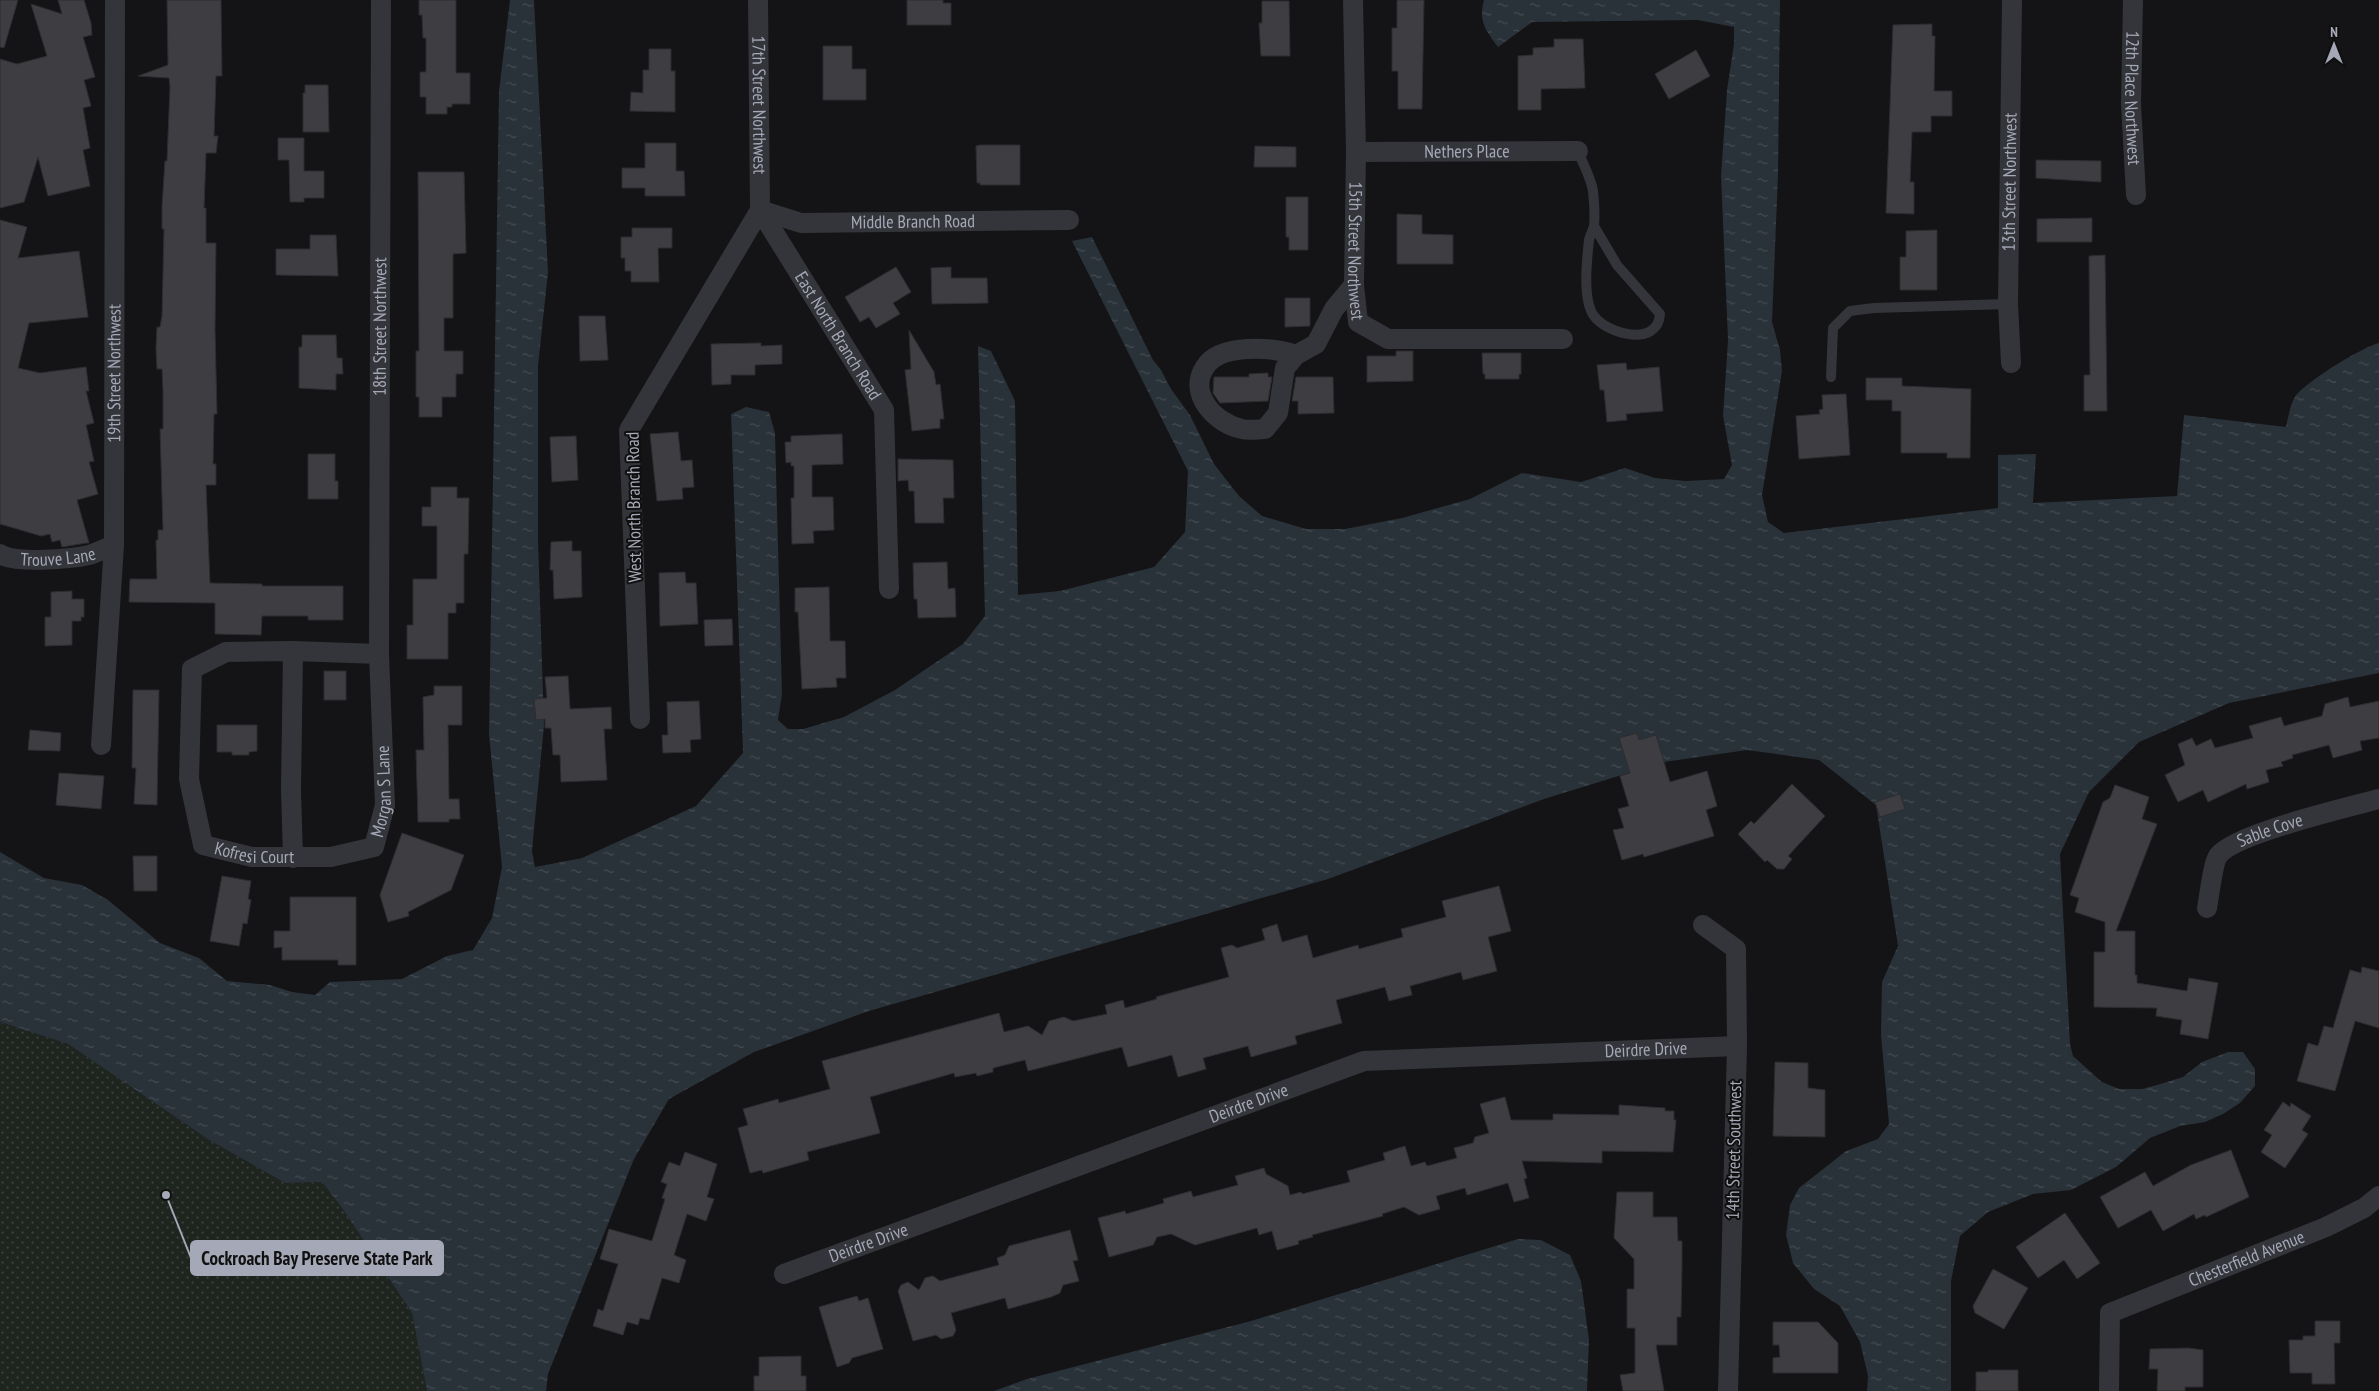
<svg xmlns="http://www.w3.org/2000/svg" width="2379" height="1391" font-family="'PT Sans Narrow',sans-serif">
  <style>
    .park { fill: url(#park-dots) }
    .water { fill: url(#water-ripples) }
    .building { fill: #3e3d42; stroke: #2e2d31 }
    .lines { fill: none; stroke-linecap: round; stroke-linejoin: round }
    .service { stroke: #34353a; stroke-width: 10 }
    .minor { stroke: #34353a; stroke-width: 20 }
    .labels { text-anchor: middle; stroke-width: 4; stroke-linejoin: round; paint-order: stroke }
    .street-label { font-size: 18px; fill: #a5a8b6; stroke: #0f0f10 }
    .leader { fill: none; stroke: #a5a8b6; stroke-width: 2 }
    .callout-dot { fill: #a5a8b6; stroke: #0f0f10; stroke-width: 2 }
    .callout { fill: #a5a8b6; stroke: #a5a8b6; stroke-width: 2 }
    .callout-label { font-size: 19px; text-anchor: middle; font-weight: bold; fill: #111 }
  </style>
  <defs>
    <pattern id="park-dots" width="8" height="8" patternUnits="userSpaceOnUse" patternTransform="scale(1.25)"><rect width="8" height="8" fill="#1e251f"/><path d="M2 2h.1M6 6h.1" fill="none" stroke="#3c423d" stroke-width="1.8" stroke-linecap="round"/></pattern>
    <pattern id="water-ripples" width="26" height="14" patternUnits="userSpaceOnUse" patternTransform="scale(1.25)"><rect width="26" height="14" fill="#293139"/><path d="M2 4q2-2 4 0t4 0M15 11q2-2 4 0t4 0" fill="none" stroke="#454c53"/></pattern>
  </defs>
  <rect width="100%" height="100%" fill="#141315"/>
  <polygon class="park" points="0,1022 68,1044 209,1140 285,1183 322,1182 342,1208 412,1313 427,1391 0,1391"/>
  <g class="water">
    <path d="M510 0H534L548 272 538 366V540L544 725 532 851 535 867 582 858 696 806 743 753 731 414 746 407 769 412 775 433 782 694 778 720 788 729H803L844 717 895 690 963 644 985 616 978 346 991 351 1015 401 1018 595 1060 591 1154 567 1185 532 1188 471 1072 241 1092 237 1153 360 1161 370 1171 389 1190 415 1214 464 1239 496 1262 516 1306 529H1345L1402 518 1470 499 1522 473 1581 482 1625 468 1655 478 1686 481 1724 479 1732 465 1723 416 1728 340 1721 176 1727 90 1734 44V27L1698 20 1532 22 1498 47C1486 30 1478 22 1484 0H1780L1778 175 1772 322 1780 350 1782 371 1762 495 1768 522 1784 533 1998 508V455L2036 454 2033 503 2177 496 2184 415 2286 427C2288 418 2290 405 2295 397 2304 383 2362 347 2379 343V673L2229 703 2139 742 2089 792 2060 854 2070 1044 2073 1056 2102 1082 2119 1089H2142L2157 1085 2183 1077 2202 1062 2228 1052H2243L2255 1069V1086L2240 1103 2223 1114 2205 1122 2180 1126 2150 1138 2116 1167 2071 1190 2033 1194 1988 1212 1960 1236 1951 1281V1391H1867L1868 1376 1860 1342 1840 1306 1814 1289 1793 1263 1786 1235 1790 1205 1799 1188 1846 1151 1878 1139 1889 1124 1881 1035 1882 982 1898 946 1876 805 1819 760 1747 750 1664 762 1544 799 1328 879 869 1011 754 1052 669 1099 634 1159 548 1374 546 1391H427L412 1313 342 1208 322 1182 285 1183 209 1140 68 1044 0 1022V852L44 878 82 885 108 900 160 943 199 958 227 981 270 985 292 992 315 995 330 982 402 979 447 956 473 950 492 918 502 867 489 734 499 91Z"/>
    <polygon points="1518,1239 1541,1240 1570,1255 1581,1281 1589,1340 1587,1391 994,1391 1027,1379 1251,1321"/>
  </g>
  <g class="building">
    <polygon points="0,0 18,0 4,48 0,47"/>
    <polygon points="58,0 84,0 91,23 92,35 83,37 95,77 84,80 91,106 83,108 90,148 83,150 90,186 48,196 38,157 24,202 0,208 0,59 17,64 47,56 31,4 62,14"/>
    <polygon points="167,0 221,0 222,76 216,76 214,136 218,136 216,153 206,153 204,208 206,208 206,243 216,243 215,330 217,414 214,414 213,464 216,464 216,485 206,485 210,583 262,584 262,586 343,586 343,620 308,620 308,616 262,616 261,635 215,634 215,603 129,602 130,579 157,579 156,540 158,540 158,530 163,530 160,429 163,429 163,390 162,369 157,369 156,349 157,327 160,327 162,316 164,229 162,229 162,207 165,161 167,161 170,87 169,78 138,76 168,65"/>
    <polygon points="419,0 456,0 456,73 470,73 470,104 452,104 452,107 447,107 447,114 426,114 426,97 420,97 420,72 426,72 426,38 423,38 422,15 419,15"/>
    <polygon points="907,0 943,0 943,3 951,3 951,25 907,25"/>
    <polygon points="1397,0 1424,0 1422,109 1398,109 1398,71 1392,71 1392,28 1397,28"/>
    <polygon points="1262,1 1289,1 1290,56 1261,56 1259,23 1262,23"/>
    <polygon points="1932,24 1932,36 1935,36 1934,91 1952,91 1952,116 1931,116 1931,132 1912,132 1910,182 1914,182 1914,214 1886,213 1893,25"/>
    <polygon points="1554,39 1583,39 1585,88 1541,89 1541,110 1518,110 1518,56 1533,55 1533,48 1554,47"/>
    <polygon points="823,46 852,46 852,69 866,69 866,100 823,100"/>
    <polygon points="649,49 671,49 671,71 675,71 675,112 630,111 631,92 643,93 643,70 649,70"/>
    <polygon points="1696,50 1710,76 1669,99 1655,74"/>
    <polygon points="305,85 328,85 329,132 303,132 303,93 305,93"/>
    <polygon points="278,138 304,138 304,171 324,171 324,198 304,198 304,202 290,202 289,160 278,160"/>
    <polygon points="645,143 676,143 676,171 684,171 685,196 645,196 645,188 622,188 622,168 645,168"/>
    <polygon points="980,145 1020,145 1020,185 980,185 980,183 977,183 976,146"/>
    <polygon points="1255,146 1296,147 1296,167 1254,167"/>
    <polygon points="2036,160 2101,161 2101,182 2036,178"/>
    <polygon points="418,172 464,172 466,253 453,254 453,318 444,318 444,351 463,351 463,374 456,374 456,397 442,397 442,417 419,417 419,397 416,397 416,351 419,351"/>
    <polygon points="1286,197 1308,197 1308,250 1289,250 1289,237 1286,237"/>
    <polygon points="1397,214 1422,215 1422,234 1453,235 1453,264 1397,264"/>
    <polygon points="2092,218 2092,242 2037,242 2037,219"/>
    <polygon points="0,220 27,227 18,258 79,251 88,317 29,323 18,368 40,373 86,367 89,391 86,391 94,423 86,425 94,461 89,462 98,494 77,500 89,543 86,543 62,547 60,540 52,542 50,534 41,536 0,524"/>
    <polygon points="632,228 672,228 672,248 658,248 659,282 631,282 631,271 625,271 625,258 621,258 621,237 632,237"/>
    <polygon points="1937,230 1937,290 1900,290 1900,257 1906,257 1906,231"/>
    <polygon points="310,235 336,235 338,276 276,275 276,249 310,249"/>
    <polygon points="2105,255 2107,411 2084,411 2084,375 2090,375 2089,256"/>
    <polygon points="896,267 911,292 893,303 900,314 876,328 869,317 860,322 845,297"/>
    <polygon points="951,267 951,278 987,278 988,303 932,304 931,268"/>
    <polygon points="1285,298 1310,298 1310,326 1285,327"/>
    <polygon points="579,316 605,316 608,360 580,361"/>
    <polygon points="909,330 934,372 936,385 940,384 944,419 940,419 940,428 912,431 905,370 911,369"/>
    <polygon points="302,335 336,335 337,358 342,358 343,374 336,374 336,390 299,388 299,347 302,347"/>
    <polygon points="761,343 761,346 782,345 782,364 755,365 755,375 731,375 731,384 712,385 711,344"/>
    <polygon points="1396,351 1413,351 1413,381 1367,382 1367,356 1396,356"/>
    <polygon points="1482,353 1521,353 1521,374 1519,374 1519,379 1485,379 1485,374 1483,374"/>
    <polygon points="1626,363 1627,370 1659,367 1663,411 1626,414 1627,420 1607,422 1604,390 1600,390 1597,365"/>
    <polygon points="1268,373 1268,377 1272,377 1268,401 1220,403 1213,393 1214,377 1249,377 1249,374"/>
    <polygon points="1296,377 1333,377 1334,413 1298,414 1298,401 1292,401"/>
    <polygon points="1866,378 1902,378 1902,386 1971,389 1970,458 1947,458 1947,453 1901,453 1901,411 1892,411 1892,400 1866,400"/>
    <polygon points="1846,394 1850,455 1799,459 1796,416 1820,414 1819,410 1823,409 1822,395"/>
    <polygon points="678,432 681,461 692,460 694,487 682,488 683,499 657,501 650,434"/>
    <polygon points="842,434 843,464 812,465 812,497 833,497 834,530 813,531 814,543 792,544 791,498 794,498 794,466 791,466 791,462 786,463 785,442 791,442 791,436"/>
    <polygon points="576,436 578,480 552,482 550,437"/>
    <polygon points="308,454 335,454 335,481 338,481 338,499 308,499"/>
    <polygon points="898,459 953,460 954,498 943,498 944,523 915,523 914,491 909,491 908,480 898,481"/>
    <polygon points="431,487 457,487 457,498 469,498 468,554 464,554 464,603 456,603 456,613 448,613 448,659 407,659 407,625 413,625 413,579 437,579 437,526 422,526 422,507 431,507"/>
    <polygon points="572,541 572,551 581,551 582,597 554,599 553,570 550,570 551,542"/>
    <polygon points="947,562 948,589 955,588 956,617 918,618 917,599 914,599 913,563"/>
    <polygon points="685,572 686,583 696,583 698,624 660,626 659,573"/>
    <polygon points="829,587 830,641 845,641 846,678 836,678 837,687 802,689 798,612 795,612 795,588"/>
    <polygon points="72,591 72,599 84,599 84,617 81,617 81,621 72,621 72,645 45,646 45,617 51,617 51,592"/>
    <polygon points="732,619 733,645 705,646 704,620"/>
    <rect x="324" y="671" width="22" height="29"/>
    <polygon points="568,676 570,709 611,707 612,729 604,729 607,780 561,782 560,755 553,755 551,728 545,728 545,719 536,720 534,699 547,698 545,677"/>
    <polygon points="434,686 462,686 462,725 448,725 449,799 459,799 460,819 449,819 449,822 418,822 416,750 424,750 423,697 434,695"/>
    <polygon points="133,690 159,690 157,805 134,804 136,768 132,768"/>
    <polygon points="2348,697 2350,707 2379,701 2379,738 2360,741 2362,750 2333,758 2329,745 2292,755 2293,758 2281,762 2283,766 2266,770 2269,782 2247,789 2246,784 2208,802 2203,790 2178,802 2165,775 2185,765 2178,744 2192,738 2196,746 2211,739 2215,748 2253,738 2249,726 2281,717 2284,726 2322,716 2325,704"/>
    <polygon points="699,701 701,739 690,740 691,752 663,753 662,735 668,735 667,702"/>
    <polygon points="217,725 257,725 257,751 249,752 249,755 232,755 232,752 217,752"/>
    <polygon points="30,730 61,733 60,751 28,750"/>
    <polygon points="1637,733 1639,740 1656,735 1670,782 1707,771 1717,806 1706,810 1714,836 1644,857 1643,854 1622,860 1613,830 1624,828 1618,809 1629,806 1620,776 1630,773 1619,738"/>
    <polygon points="59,773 104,776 101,809 56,805"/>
    <polygon points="1792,784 1825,816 1788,856 1792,859 1784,869 1777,869 1767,860 1765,862 1738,834 1751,821 1754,824"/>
    <polygon points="2115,785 2149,797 2142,819 2157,824 2116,931 2135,931 2135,975 2137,975 2137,983 2187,991 2189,978 2218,983 2208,1039 2180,1034 2182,1020 2156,1016 2157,1008 2094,1007 2094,952 2105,952 2105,922 2075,912 2079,898 2070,895 2103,802 2110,798"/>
    <polygon points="1900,794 1905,809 1880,817 1875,802"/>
    <polygon points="402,833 464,855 451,890 408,912 409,916 388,922 380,895"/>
    <polygon points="133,856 157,856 157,891 134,891"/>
    <polygon points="222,876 251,881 248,899 251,900 247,924 243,923 239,946 210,941"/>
    <polygon points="1499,886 1511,931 1488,937 1497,971 1463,980 1461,972 1410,986 1412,995 1389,1001 1385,987 1336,1000 1342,1023 1295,1036 1297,1044 1251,1057 1248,1046 1203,1058 1206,1069 1178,1077 1172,1055 1128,1067 1122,1047 1028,1071 1025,1060 993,1068 993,1072 977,1076 976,1073 955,1077 954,1073 870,1097 880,1133 807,1152 809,1160 763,1173 762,1170 750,1173 738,1128 748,1125 743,1109 778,1099 779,1103 830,1089 822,1061 999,1013 1004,1032 1028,1026 1042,1035 1049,1021 1064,1017 1073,1021 1107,1014 1105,1005 1123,1000 1125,1008 1157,999 1156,997 1229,977 1221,948 1232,945 1237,948 1265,940 1262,929 1277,924 1282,942 1307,935 1313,958 1358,945 1359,949 1403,937 1401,929 1446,917 1442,901"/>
    <polygon points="290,897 356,897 356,965 338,965 338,960 282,960 282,947 274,948 274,931 290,931"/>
    <polygon points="2362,967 2379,971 2379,1028 2355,1021 2335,1091 2297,1081 2308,1043 2318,1046 2324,1026 2333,1028 2350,970 2361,973"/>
    <polygon points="1775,1062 1808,1063 1808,1088 1825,1090 1825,1137 1773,1136"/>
    <polygon points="1505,1097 1511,1120 1553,1120 1553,1114 1619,1115 1619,1105 1665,1108 1665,1111 1674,1111 1674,1120 1676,1120 1673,1152 1602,1151 1602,1163 1522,1161 1527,1178 1524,1179 1529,1198 1514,1202 1508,1183 1467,1195 1465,1188 1436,1196 1440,1209 1419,1215 1404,1207 1382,1214 1383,1216 1312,1235 1313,1237 1298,1241 1299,1244 1277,1250 1272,1231 1259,1235 1257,1228 1195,1245 1171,1234 1157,1237 1153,1245 1109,1257 1098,1218 1125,1211 1126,1214 1164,1203 1163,1199 1191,1191 1193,1197 1238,1185 1235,1176 1264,1168 1266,1174 1288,1186 1290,1195 1301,1192 1302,1194 1350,1182 1347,1171 1385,1160 1383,1153 1405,1146 1411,1166 1425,1162 1427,1166 1457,1158 1454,1148 1473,1143 1475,1137 1489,1133 1480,1104"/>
    <polygon points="2283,1102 2290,1107 2291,1103 2311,1116 2302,1130 2308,1134 2285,1168 2261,1152 2272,1135 2264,1130"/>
    <polygon points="2231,1150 2249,1197 2206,1217 2205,1215 2196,1219 2194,1214 2163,1231 2151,1210 2118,1228 2100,1197 2145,1172 2153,1186 2191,1165"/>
    <polygon points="685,1152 717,1164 707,1197 714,1199 706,1221 687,1214 674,1255 686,1260 679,1283 662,1278 649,1320 640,1318 638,1325 627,1322 623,1335 593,1326 598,1309 603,1311 618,1264 600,1259 609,1229 652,1241 665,1199 662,1198 667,1184 661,1182 669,1162 680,1166"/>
    <polygon points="1617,1192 1653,1192 1653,1217 1677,1217 1678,1241 1682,1241 1682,1267 1681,1317 1677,1317 1677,1345 1656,1345 1664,1391 1623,1391 1620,1375 1635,1373 1635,1328 1627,1328 1627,1289 1634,1289 1634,1259 1614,1238"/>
    <polygon points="2065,1213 2100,1263 2077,1279 2064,1260 2038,1278 2016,1247"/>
    <polygon points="1070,1230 1078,1260 1073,1261 1079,1281 1063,1285 1060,1293 1051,1297 1008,1309 1005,1298 951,1313 956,1330 953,1336 941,1339 936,1335 913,1341 898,1291 901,1285 908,1282 919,1290 925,1278 933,1276 940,1281 999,1265 997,1258 1005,1255 1009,1246"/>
    <polygon points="1993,1269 2028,1288 2004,1329 1975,1313 1973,1306"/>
    <polygon points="857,1296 859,1301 868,1298 883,1349 852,1358 849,1363 837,1367 819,1307"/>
    <polygon points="2315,1321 2340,1321 2340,1343 2334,1343 2335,1384 2312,1384 2312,1373 2290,1373 2289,1340 2303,1340 2303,1336 2315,1336"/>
    <polygon points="1773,1322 1818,1322 1838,1343 1838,1373 1773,1373 1773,1358 1780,1357 1779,1345 1773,1345"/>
    <polygon points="2188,1348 2203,1350 2203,1387 2185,1387 2185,1391 2157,1391 2158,1369 2149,1369 2150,1349"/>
    <polygon points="801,1356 801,1376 806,1376 806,1391 754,1391 754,1376 759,1376 759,1357"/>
    <polygon points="1988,1370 2018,1370 2018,1391 1976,1391 1976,1372 1988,1372"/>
  </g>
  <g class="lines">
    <g class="service">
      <path d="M1578 151C1583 164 1591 178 1593 191 1594 201 1595 216 1594 226 1593 231 1590 235 1589 240 1587 259 1582 300 1594 316 1608 335 1658 347 1660 314L1617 265 1594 226"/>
      <polyline points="1831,377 1833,328 1850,311 1874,308 2008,304"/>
    </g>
    <g class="minor">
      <path id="s1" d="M758 0 760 210"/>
      <path id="s2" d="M1353 0 1356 152 1354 285 1358 322 1388 339H1563"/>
      <path id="s3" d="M2133 0 2131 104 2136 195"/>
      <path id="s4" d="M1356 152 1578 151"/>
      <path id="s5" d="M760 210 884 410 889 589"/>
      <path id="s6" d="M760 210 801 223 1069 220"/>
      <path d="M1296 355C1273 347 1220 343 1205 367 1187 394 1216 424 1242 429 1249 431 1258 429 1265 429L1278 413 1285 368 1296 355 1316 344 1334 309 1354 285"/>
      <path id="s7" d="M2011 363 2008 304 2012 0"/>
      <path id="s8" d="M0 554C14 564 71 559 89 555 97 553 106 548 114 545"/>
      <polyline points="293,651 291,790 293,858"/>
      <path id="s9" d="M379 654 293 651 226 652 192 669 189 779 203 845 252 857H331L374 847 385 805 379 654 381 0"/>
      <polyline points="640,719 629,430 760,210"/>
      <path id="s10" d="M101 745 114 545 115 0"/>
      <path id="s11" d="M2207 908C2209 898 2213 863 2218 856 2233 834 2349 807 2379 799"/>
      <polyline points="1703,925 1736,949 1737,1046 1728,1391"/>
      <path id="s12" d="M784 1274 1364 1061 1737 1046"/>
      <path id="s13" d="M2109 1391 2110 1313 2326 1227 2364 1208 2379 1196"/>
    </g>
  </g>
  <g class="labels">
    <g class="street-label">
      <text dy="6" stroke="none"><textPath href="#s3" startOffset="98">12th Place Northwest</textPath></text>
      <text dy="6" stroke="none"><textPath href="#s1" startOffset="105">17th Street Northwest</textPath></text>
      <text dy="6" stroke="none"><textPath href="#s4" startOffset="111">Nethers Place</textPath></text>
      <text dy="6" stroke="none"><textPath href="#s7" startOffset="181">13th Street Northwest</textPath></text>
      <text dy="6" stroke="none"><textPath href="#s6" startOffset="155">Middle Branch Road</textPath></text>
      <text dy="6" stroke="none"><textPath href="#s2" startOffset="251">15th Street Northwest</textPath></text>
      <text dy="6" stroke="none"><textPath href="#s9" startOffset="1064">18th Street Northwest</textPath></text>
      <text dy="6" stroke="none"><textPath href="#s5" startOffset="148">East North Branch Road</textPath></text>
      <text dy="6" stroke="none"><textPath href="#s10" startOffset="372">19th Street Northwest</textPath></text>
      <text transform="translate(634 507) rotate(-91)" y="6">West North Branch Road</text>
      <text dy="6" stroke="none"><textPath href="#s8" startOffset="59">Trouve Lane</textPath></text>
      <text dy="6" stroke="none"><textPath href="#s9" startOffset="599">Morgan S Lane</textPath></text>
      <text dy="6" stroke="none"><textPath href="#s11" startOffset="112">Sable Cove</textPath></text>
      <text dy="6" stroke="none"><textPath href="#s9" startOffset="421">Kofresi Court</textPath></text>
      <text dy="6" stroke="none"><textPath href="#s12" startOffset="900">Deirdre Drive</textPath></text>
      <text dy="6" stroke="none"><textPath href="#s12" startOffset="495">Deirdre Drive</textPath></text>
      <text transform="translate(1734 1150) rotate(-89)" y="6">14th Street Southwest</text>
      <text dy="6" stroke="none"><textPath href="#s12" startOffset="90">Deirdre Drive</textPath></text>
      <text dy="6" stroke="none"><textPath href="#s13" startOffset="225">Chesterfield Avenue</textPath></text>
    </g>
  </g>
  <path class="leader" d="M166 1195L191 1258"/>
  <circle class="callout-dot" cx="166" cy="1195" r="5"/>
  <rect class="callout" x="191" y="1241" width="252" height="34" rx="5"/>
  <g class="callout-label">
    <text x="317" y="1265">Cockroach Bay Preserve State Park</text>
  </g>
  <g transform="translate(2334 45)" stroke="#0f0f10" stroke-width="4" paint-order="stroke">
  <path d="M0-4L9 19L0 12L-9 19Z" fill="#a5a8b6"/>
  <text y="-8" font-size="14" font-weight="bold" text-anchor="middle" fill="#a5a8b6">N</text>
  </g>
</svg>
